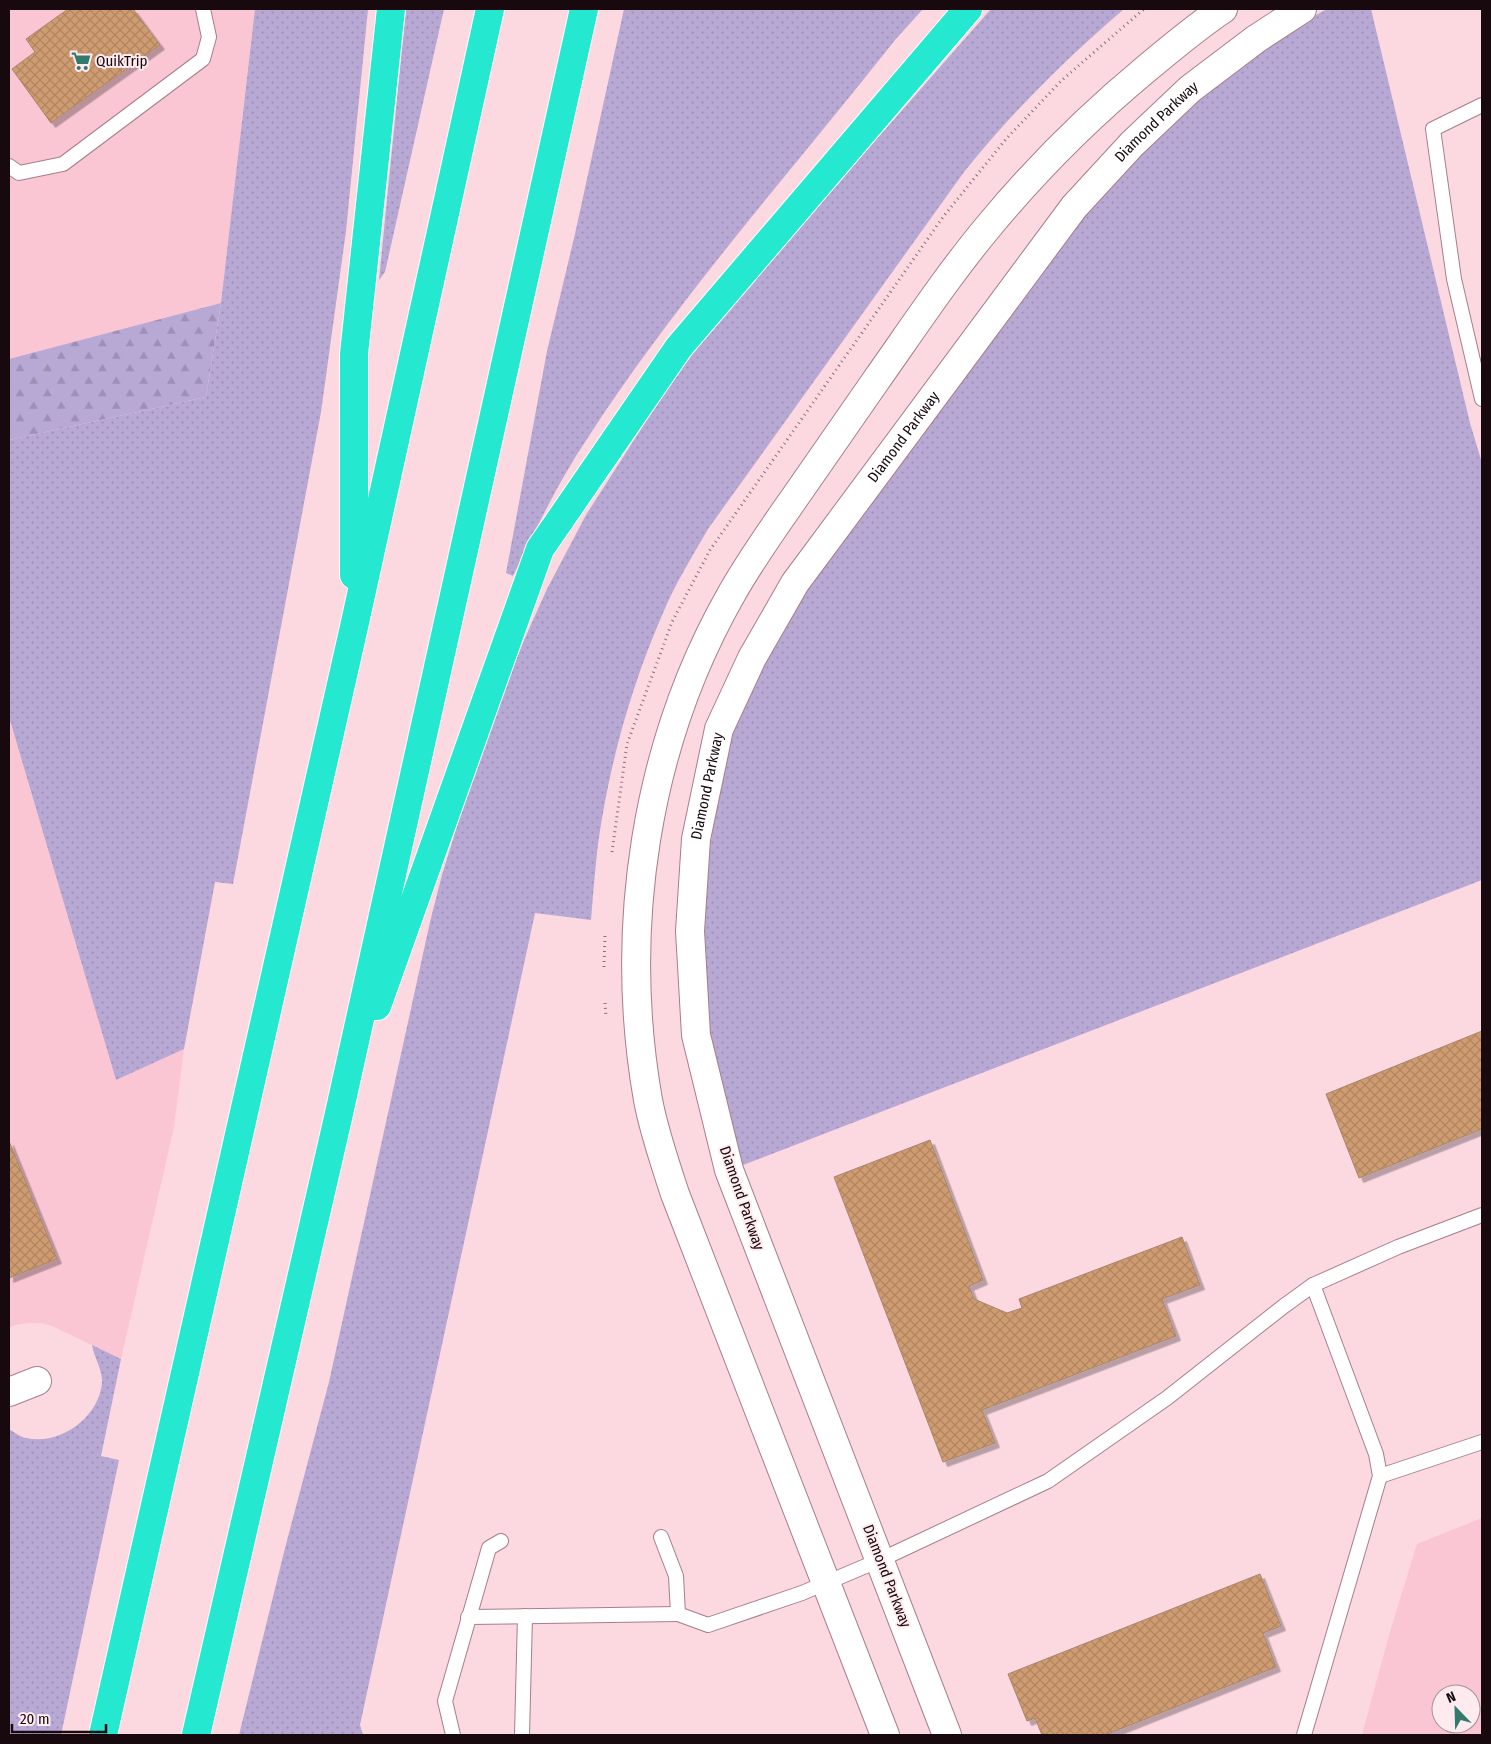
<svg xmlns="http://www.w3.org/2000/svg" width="1491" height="1744" font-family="'Fira Sans Condensed',sans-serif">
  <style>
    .built { fill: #fbc6d4; fill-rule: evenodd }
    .grass { fill: url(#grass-dots) }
    .forest { fill: url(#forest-firs) }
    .building { fill: url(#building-cross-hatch); stroke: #a5866d; filter: url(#shadow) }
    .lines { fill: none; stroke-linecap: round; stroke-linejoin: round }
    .service-casing { stroke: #a77e89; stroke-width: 16 }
    .minor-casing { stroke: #a77e89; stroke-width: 30 }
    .tertiary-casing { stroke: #a77e89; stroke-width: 30 }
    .motorway-casing { stroke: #fff; stroke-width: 30 }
    .path { stroke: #8a7178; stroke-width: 3; stroke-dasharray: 1 4; stroke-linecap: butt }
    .service { stroke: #fff; stroke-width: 14 }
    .minor { stroke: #fff; stroke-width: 28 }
    .tertiary { stroke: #fff; stroke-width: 28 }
    .motorway { stroke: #24e8cf; stroke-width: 28 }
    .labels { text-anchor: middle; stroke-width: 4; stroke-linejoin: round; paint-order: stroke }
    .poi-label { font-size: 15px; fill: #17090d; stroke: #feebf0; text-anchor: start }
    .street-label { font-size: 15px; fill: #17090d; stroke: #feebf0 }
  </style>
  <defs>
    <pattern id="grass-dots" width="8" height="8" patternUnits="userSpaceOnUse" patternTransform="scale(1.25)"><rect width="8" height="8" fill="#b8a8d4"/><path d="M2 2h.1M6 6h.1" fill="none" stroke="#9d8fb5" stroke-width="1.8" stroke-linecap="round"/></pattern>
    <pattern id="forest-firs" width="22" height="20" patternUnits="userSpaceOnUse" patternTransform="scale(1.25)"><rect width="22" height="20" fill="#b8a8d4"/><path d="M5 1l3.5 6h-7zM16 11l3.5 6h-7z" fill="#9d8fb5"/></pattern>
    <pattern id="building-cross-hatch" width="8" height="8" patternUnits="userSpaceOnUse" patternTransform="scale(1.25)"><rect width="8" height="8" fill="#cf9c71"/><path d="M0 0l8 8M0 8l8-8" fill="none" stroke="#b18561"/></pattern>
    <filter id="shadow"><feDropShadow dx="4.5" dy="4.5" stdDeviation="0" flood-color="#0004"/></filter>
  </defs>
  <rect width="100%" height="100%" fill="#fcd8e1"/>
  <g class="built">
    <polygon points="9,9 255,9 221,303 9,359"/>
    <polygon points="9,718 116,1079 184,1049 174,1127 121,1359 52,1326 41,1323 29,1323 15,1325 9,1328"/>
    <path d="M1482 1518V1735H1362L1389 1635 1417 1544ZM1441 1694H1471V1724H1441Z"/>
  </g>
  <g class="grass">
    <polygon points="255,9 368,9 346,231 321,412 233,884 215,882 184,1049 116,1080 9,717 9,440 206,397 221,303"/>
    <polygon points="406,9 444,9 385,272 379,280"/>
    <path d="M624 9H923L895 40C791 172 678 298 587 439 558 482 536 529 513 576L506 573 547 351 575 234Z"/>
    <path d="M991 9H1124C1066 59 1012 112 964 172L708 529C692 557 675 584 663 613 631 686 609 765 598 844 595 869 593 895 591 920L535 913 360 1725 363 1735H239L285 1548 329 1382 430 922 442 875 480 752 502 694 525 638 547 589 586 515 670 384 710 331 745 289Z"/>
    <polygon points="1327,9 1371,9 1470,423 1482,463 1482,880 743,1165 724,1111 714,1063 708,1017 703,977 706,893 708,860 719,791 731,738 746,697 764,656 818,569 1072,216 1154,130 1298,25"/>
    <path d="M92 1345 121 1359 101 1456 119 1460 61 1735H9V1429C14 1432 20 1437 26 1438 60 1446 99 1417 102 1383 103 1370 94 1358 92 1345Z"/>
  </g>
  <polygon class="forest" points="221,303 206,397 9,440 9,359"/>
  <g class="building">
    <polygon points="68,9 133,9 160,45 51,123 12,69 35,52 26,39"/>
    <polygon points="1482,1031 1482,1129 1359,1178 1326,1094"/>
    <polygon points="930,1140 983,1280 969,1286 974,1299 1007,1313 1022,1308 1019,1299 1182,1237 1200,1285 1162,1299 1176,1336 982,1410 995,1443 943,1462 834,1177"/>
    <polygon points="9,1141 57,1259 9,1278"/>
    <polygon points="1260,1574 1281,1626 1263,1633 1276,1667 1105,1735 1042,1735 1035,1718 1027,1721 1008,1674"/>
  </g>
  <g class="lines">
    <defs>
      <g id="service">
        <polyline points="1482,105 1433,129 1454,279 1482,399"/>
        <polyline points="9,166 19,173 63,164 203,59 209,37 203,9"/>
        <polyline points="1380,1476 1482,1442"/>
        <polyline points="661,1537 676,1576 678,1614 708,1625 802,1593 880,1560 1048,1481 1167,1398 1284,1306 1313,1285 1398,1247 1482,1215"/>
        <polyline points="468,1617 678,1614"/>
        <polyline points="453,1735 445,1701 489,1548 501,1541"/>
        <polyline points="522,1735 525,1616"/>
        <polyline points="1304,1735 1380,1476 1376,1454 1313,1285"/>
      </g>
      <polyline id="minor" points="9,1392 37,1381"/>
      <g id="tertiary">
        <path d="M885 1735 675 1194C665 1163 654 1132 648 1100 618 929 645 745 732 593 750 561 772 530 793 500 821 460 849 419 877 379 913 328 948 275 988 227 1036 169 1088 117 1146 69 1171 48 1196 27 1223 9"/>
        <path id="s1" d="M947 1735 729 1170 696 1035 690 931 696 839 719 729 752 658 795 583 1074 207 1132 144 1190 89 1256 39 1302 9"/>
      </g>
      <g id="motorway">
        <polyline points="354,575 354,354 391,9"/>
        <polyline points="377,1006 540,549 679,347 968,9"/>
        <polyline points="103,1735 354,627 490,9"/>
        <polyline points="196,1735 338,1118 584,9"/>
      </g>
    </defs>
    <use href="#service" class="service-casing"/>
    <use href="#minor" class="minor-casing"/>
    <use href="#tertiary" class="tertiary-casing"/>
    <use href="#motorway" class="motorway-casing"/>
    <g class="path">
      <polyline points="612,852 627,744 672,622 710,550 943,217 1006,139 1062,80 1144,9"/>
      <polyline points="604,967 605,935"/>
      <polyline points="605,1003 606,1016"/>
    </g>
    <use href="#service" class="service"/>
    <use href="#minor" class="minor"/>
    <use href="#tertiary" class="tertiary"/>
    <use href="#motorway" class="motorway"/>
  </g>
  <defs>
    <symbol id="supermarket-bare" viewBox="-9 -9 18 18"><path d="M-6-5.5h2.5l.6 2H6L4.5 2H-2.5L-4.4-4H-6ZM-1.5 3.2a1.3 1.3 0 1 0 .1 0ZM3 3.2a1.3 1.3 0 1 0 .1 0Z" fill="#34796e" stroke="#feebf0" stroke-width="2.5" paint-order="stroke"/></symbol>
  </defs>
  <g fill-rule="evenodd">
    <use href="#supermarket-bare" x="67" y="47" width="28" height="28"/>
  </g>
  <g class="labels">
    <g class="poi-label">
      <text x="96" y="66">QuikTrip</text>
    </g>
    <g class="street-label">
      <text dy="5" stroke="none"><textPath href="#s1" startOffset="1805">Diamond Parkway</textPath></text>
      <text dy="5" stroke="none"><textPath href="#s1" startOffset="1400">Diamond Parkway</textPath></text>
      <text dy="5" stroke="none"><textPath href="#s1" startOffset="995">Diamond Parkway</textPath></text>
      <text transform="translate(742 1198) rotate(71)" y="5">Diamond Parkway</text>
      <text transform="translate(887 1576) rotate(69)" y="5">Diamond Parkway</text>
    </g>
  </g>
  <rect width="1491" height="1744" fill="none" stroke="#17090d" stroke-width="20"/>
  <g transform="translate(1456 1709) rotate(337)"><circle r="24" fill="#feebf0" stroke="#a29195"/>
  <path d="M0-4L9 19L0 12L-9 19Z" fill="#34796e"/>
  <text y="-8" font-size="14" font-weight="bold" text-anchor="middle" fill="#17090d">N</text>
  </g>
  <path d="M12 1724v8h94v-8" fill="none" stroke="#17090d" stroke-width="2.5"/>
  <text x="20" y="1724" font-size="15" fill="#17090d" stroke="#feebf0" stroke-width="4" paint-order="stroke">20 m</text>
</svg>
